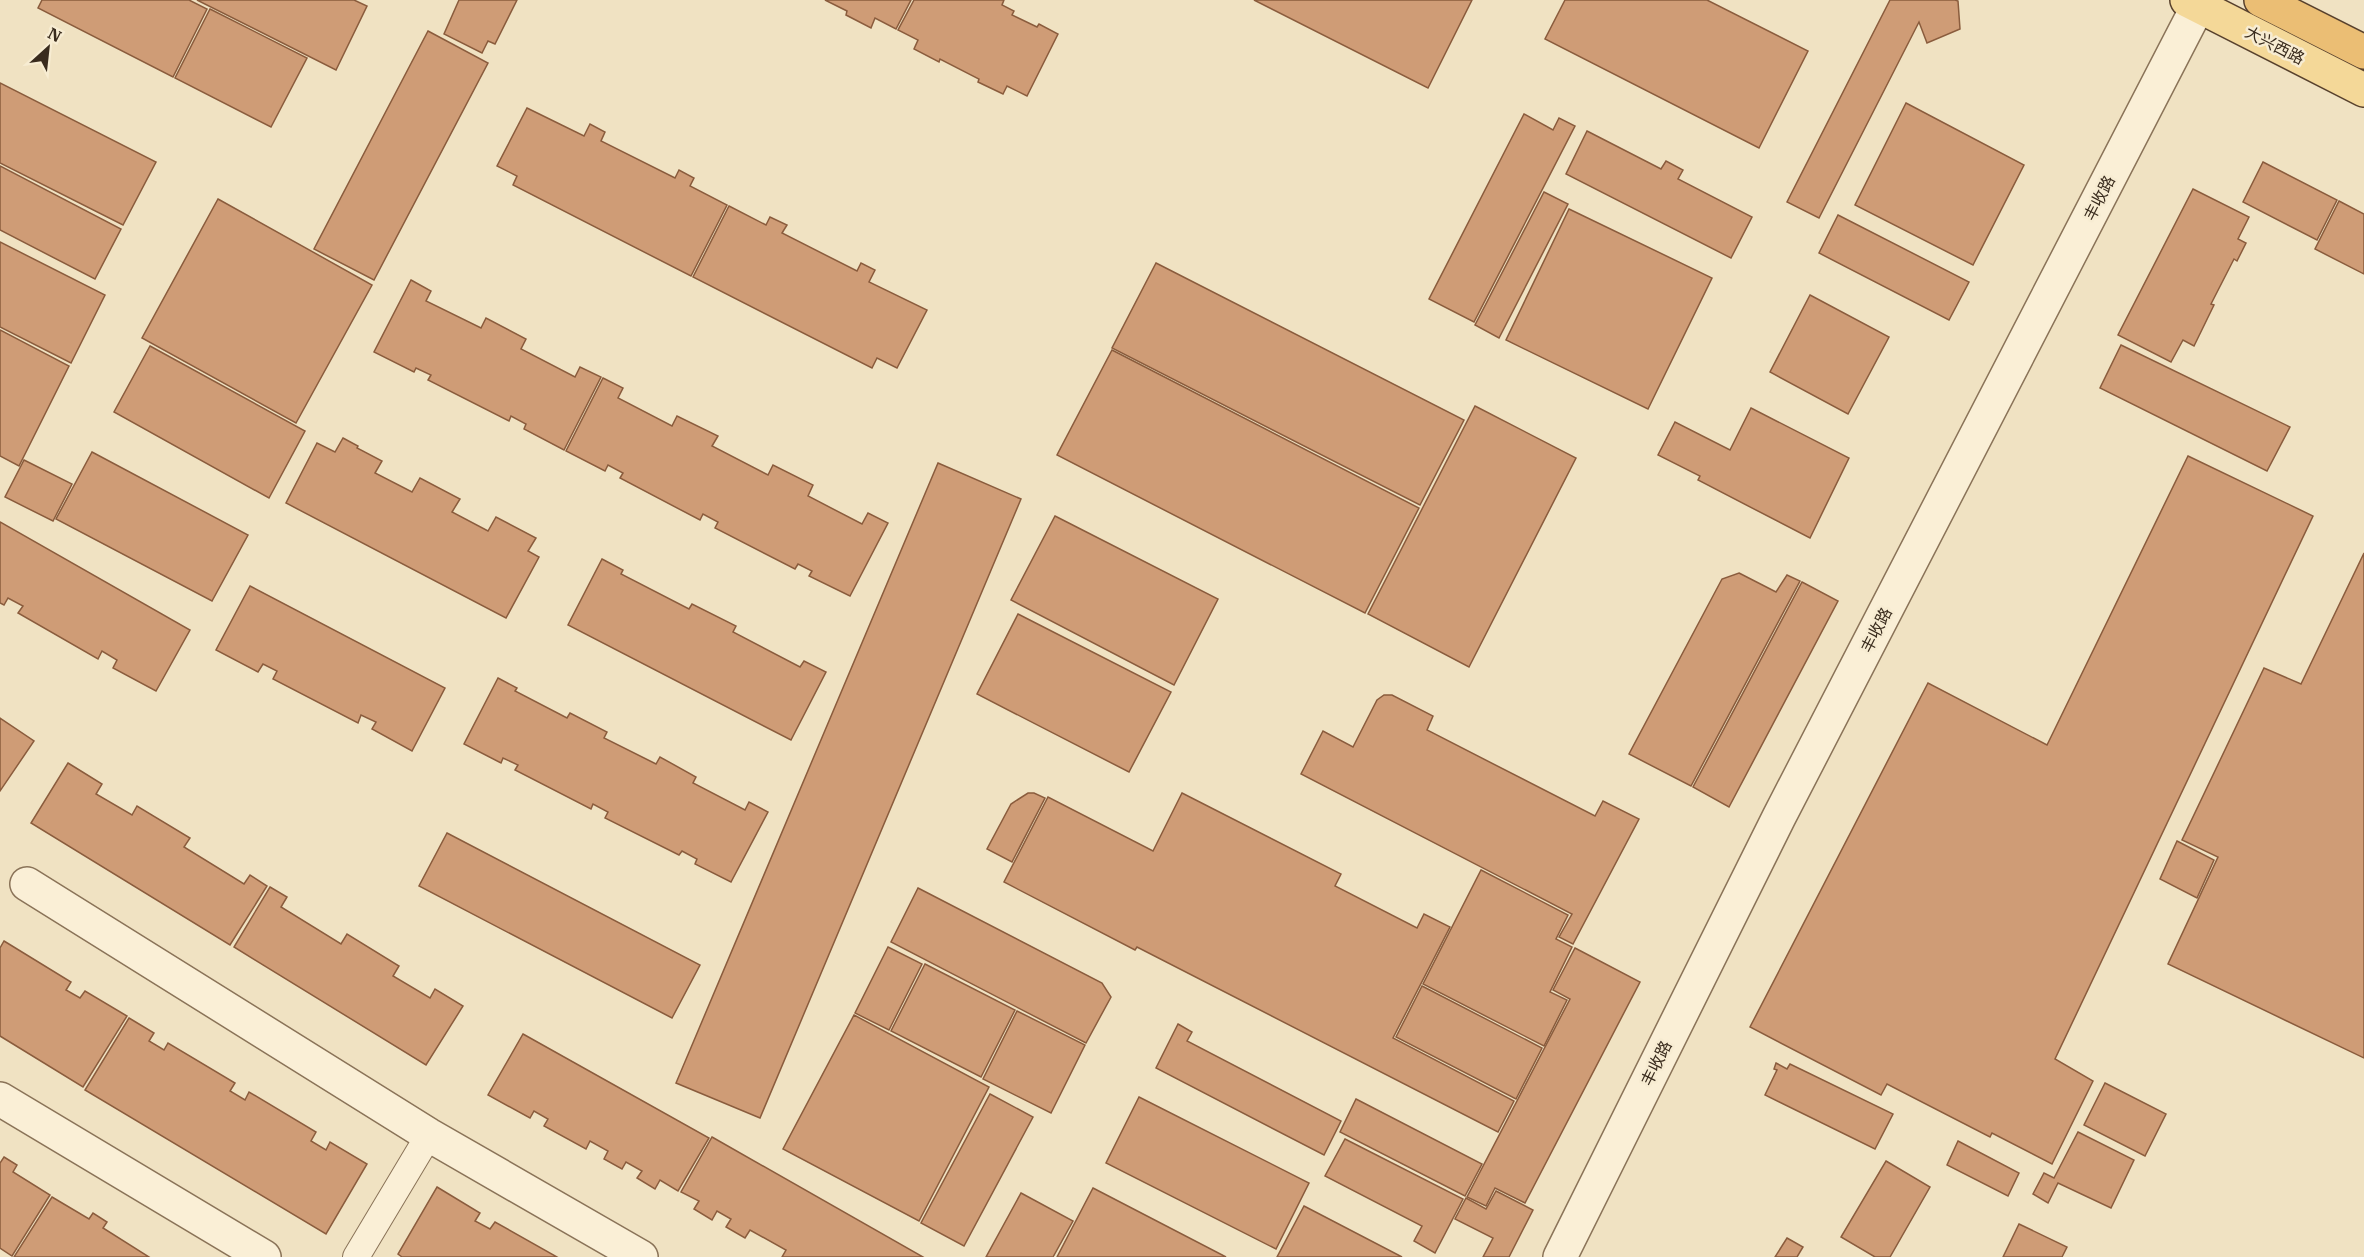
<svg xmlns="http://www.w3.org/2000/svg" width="2364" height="1257" font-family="'IBM Plex Serif','Noto Sans SC',serif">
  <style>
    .building { fill: #cf9c76; stroke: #8a5c3d; stroke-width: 1.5 }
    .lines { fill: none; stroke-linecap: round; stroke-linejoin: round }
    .service-casing { stroke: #8a7358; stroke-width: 28 }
    .minor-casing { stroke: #8a7358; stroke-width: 36 }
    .primary-casing { stroke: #58412d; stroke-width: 36 }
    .trunk-casing { stroke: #58412d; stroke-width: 36 }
    .service { stroke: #faefd6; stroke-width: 26 }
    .minor { stroke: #faefd6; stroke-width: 33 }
    .primary { stroke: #f4d898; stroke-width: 33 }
    .trunk { stroke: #ebbe74; stroke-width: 33 }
    .labels { text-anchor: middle; stroke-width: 5; stroke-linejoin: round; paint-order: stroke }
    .street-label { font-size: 16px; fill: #392b1d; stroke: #f7ecd2 }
  </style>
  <rect width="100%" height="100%" fill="#f0e2c2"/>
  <g class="building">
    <polygon points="42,0 189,0 207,9 173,77 38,8"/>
    <polygon points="197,0 354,0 367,6 336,70"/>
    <polygon points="459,0 517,0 495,44 488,41 482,53 444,34"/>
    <polygon points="825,0 911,0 896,29 875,18 871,28 846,15 847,11"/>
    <polygon points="914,0 1004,0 1002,5 1014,11 1012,15 1037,27 1039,24 1058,34 1027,96 1007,86 1003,94 978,82 979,79 940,59 939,62 914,49 918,40 898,30"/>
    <polygon points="1254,0 1472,0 1428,88"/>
    <polygon points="1565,0 1707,0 1808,51 1759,148 1545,39"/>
    <polygon points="1890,0 1955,0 1958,1 1960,29 1927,43 1919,22 1819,218 1787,202"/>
    <polygon points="210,9 307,58 271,127 175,78"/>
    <polygon points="428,31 488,63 374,280 314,249"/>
    <polygon points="0,83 156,162 123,225 0,163"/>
    <polygon points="1906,103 2024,165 1973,265 1855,205"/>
    <polygon points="527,108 584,136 590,124 605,132 601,141 675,178 679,170 694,178 690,186 727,205 691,276 513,185 517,176 497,166"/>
    <polygon points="1524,114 1553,130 1559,118 1575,126 1474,322 1429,299"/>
    <polygon points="1587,131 1661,169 1666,161 1683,170 1678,179 1752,217 1731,258 1566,174"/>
    <polygon points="2263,162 2337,200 2317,240 2243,202"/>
    <polygon points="0,166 121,229 95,279 0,230"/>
    <polygon points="2193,189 2249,217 2238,239 2246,243 2237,261 2234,259 2211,304 2214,305 2194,346 2183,340 2171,362 2118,335"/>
    <polygon points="1544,192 1568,204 1499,338 1475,325"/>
    <polygon points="218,199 372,285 296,423 142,338"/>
    <polygon points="2339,201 2364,214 2364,274 2315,249"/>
    <polygon points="729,206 766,225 770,217 787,225 782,233 857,271 861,263 875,270 869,282 927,310 897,368 877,358 872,368 693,277"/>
    <polygon points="1569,209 1712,278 1648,409 1506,340"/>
    <polygon points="1838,215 1969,282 1949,320 1819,253"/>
    <polygon points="0,242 105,295 71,363 0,327"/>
    <polygon points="1156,263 1464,420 1420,505 1112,348"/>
    <polygon points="411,280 431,291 426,301 481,328 486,318 526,339 521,349 575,377 580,367 601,377 564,450 524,429 526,424 511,416 509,421 428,380 431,375 416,368 414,372 374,352"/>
    <polygon points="1810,295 1889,337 1848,414 1770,372"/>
    <polygon points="0,330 69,366 19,466 0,456"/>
    <polygon points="2121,345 2290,427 2267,471 2100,388"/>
    <polygon points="150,346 305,431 269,498 114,412"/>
    <polygon points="1112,350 1419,508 1365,613 1057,455"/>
    <polygon points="603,378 623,388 618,398 672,426 677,416 718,436 712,446 768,475 773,465 813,485 808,496 862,524 868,513 888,523 850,596 809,576 812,571 798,564 795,569 715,528 718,522 703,514 700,520 620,478 623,473 608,465 605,471 566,451"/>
    <polygon points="1475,406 1576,458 1469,667 1368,614"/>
    <polygon points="1751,408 1849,458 1810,538 1698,480 1700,476 1658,455 1675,422 1730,450"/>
    <polygon points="343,438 358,446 357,448 382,461 375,473 412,492 420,478 460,499 452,512 488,531 496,517 536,538 528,551 539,557 506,618 286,503 317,443 335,452"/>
    <polygon points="92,452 248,535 212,601 56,519"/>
    <polygon points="2188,456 2313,516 2055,1059 2093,1081 2052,1164 1992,1133 1990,1137 1887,1084 1881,1095 1750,1027 1928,683 2047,745"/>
    <polygon points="24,460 72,484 53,521 5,497"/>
    <polygon points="938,463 1021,499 760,1118 676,1083"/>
    <polygon points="1055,516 1218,599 1174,685 1011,600"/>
    <polygon points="0,522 190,630 156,691 113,668 117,660 102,651 98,659 18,613 23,606 8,598 4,605 0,603"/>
    <polygon points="2364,553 2364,1058 2168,964 2218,857 2182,840 2264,668 2301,684"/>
    <polygon points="602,559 623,570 621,574 689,609 692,604 736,626 733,632 800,667 804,661 826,672 791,740 568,625"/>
    <polygon points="1739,573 1776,592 1787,575 1800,581 1691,786 1629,754 1722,579"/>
    <polygon points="1802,582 1838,601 1729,807 1693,787"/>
    <polygon points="250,586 445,688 412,751 372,729 376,722 361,715 358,723 273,679 277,671 263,664 258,672 216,650"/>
    <polygon points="1018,614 1171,692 1129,772 977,694"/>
    <polygon points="498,678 517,688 515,691 567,718 570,713 607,732 604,738 656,764 660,757 696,777 693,783 745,810 749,802 768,812 731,882 695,864 697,859 682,851 679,855 605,818 608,812 593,804 591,809 515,770 518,765 503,758 501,763 464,744"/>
    <polygon points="1384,695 1392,695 1433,716 1427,730 1595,816 1603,801 1639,819 1573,944 1559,937 1572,914 1301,774 1323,731 1353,747 1377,700"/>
    <polygon points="0,718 34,741 0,791"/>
    <polygon points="68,763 102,784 96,794 132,815 137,806 190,838 184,847 244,884 250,875 267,886 230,945 31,823"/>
    <polygon points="1028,793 1034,793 1045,798 1012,862 987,849 1011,804"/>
    <polygon points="1182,793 1341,874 1335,886 1417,928 1424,914 1450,927 1393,1038 1514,1101 1498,1132 1137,947 1135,950 1004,882 1048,797 1153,851"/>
    <polygon points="447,833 700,965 672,1018 419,886"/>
    <polygon points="2177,841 2214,860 2197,898 2160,879"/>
    <polygon points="1481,870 1568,915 1556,939 1572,947 1550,992 1567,1000 1544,1046 1423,984"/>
    <polygon points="270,887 287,897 281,907 341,944 347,934 399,966 393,976 430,998 435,989 463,1006 426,1065 234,947"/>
    <polygon points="918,888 1102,983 1111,997 1086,1043 891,942"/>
    <polygon points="4,941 71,982 66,990 80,998 85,991 127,1016 83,1087 0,1036 0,948"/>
    <polygon points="888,947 922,964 889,1030 855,1013"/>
    <polygon points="1575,948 1640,982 1525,1203 1495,1188 1486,1206 1467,1197 1570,999 1553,990"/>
    <polygon points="925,964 1015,1010 981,1077 891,1031"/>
    <polygon points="1422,986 1542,1048 1516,1099 1396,1037"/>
    <polygon points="1017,1011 1085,1045 1051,1113 983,1079"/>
    <polygon points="854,1015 989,1087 919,1221 783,1149"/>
    <polygon points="129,1018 154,1033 149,1041 164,1050 168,1043 235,1083 230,1091 245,1100 249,1092 316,1132 311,1141 326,1150 330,1142 367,1164 326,1234 85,1090"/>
    <polygon points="1178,1024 1192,1032 1187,1041 1341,1121 1324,1155 1156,1068"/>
    <polygon points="523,1034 709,1138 678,1191 660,1180 655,1189 637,1178 642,1171 626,1162 622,1169 604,1159 608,1151 590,1141 586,1149 544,1126 548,1119 534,1111 530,1118 488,1095"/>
    <polygon points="1776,1063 1787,1069 1790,1064 1893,1114 1875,1149 1765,1095 1777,1070 1774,1069"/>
    <polygon points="2105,1083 2166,1114 2145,1156 2084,1125"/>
    <polygon points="990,1094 1033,1117 964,1246 921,1223"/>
    <polygon points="1139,1097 1309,1183 1276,1249 1106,1163"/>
    <polygon points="1356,1099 1482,1164 1465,1196 1340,1132"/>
    <polygon points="2078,1132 2134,1160 2111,1208 2058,1183 2048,1203 2033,1194 2044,1173 2054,1178"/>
    <polygon points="712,1137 923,1257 782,1257 786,1250 750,1230 745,1238 726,1227 731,1219 717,1211 712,1220 694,1209 699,1201 681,1192"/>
    <polygon points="1345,1139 1463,1199 1435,1253 1414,1241 1422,1226 1325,1176"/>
    <polygon points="1958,1141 2019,1173 2008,1196 1947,1165"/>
    <polygon points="4,1157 17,1165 13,1172 50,1195 12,1256 0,1248 0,1163"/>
    <polygon points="1886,1161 1930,1187 1890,1257 1875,1257 1841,1237"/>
    <polygon points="437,1187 480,1213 475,1221 490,1229 495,1222 557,1257 402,1257 398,1254"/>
    <polygon points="1093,1188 1226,1257 1057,1257"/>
    <polygon points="1496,1191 1533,1210 1509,1257 1483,1257 1493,1238 1455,1219 1466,1198 1486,1209"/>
    <polygon points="1021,1193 1073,1221 1053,1257 986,1257"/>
    <polygon points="52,1197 89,1219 93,1213 107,1222 103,1228 149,1257 14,1257"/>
    <polygon points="1304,1206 1402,1257 1277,1257"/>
    <polygon points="2019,1224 2067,1247 2062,1257 2003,1257"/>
    <polygon points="1787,1238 1803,1247 1797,1257 1775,1257"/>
  </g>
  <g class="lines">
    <defs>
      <polyline id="service" points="356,1257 429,1135"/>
      <g id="minor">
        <polyline points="27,884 429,1135 641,1257"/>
        <polyline points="0,1099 264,1257"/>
        <polyline points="1560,1257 1779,817 2198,6"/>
      </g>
      <polyline id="primary" points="2187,0 2364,90"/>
      <polyline id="trunk" points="2261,0 2364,52"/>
    </defs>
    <use href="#service" class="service-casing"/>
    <use href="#minor" class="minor-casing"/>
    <use href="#primary" class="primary-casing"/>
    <use href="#trunk" class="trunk-casing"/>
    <use href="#service" class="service"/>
    <use href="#minor" class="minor"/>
    <use href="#primary" class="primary"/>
    <use href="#trunk" class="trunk"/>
  </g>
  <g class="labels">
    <g class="street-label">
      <text transform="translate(2275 45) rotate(27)" y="6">大兴西路</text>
      <text transform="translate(2099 198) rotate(-63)" y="6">丰收路</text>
      <text transform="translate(1876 630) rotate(-63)" y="6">丰收路</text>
      <text transform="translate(1656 1063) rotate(-64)" y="6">丰收路</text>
    </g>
  </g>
  <g transform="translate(48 48) rotate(27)" stroke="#f7ecd2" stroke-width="4.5" paint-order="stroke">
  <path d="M0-4.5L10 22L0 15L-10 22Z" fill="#392b1d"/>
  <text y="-9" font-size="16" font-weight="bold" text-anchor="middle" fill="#392b1d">N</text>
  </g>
</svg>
